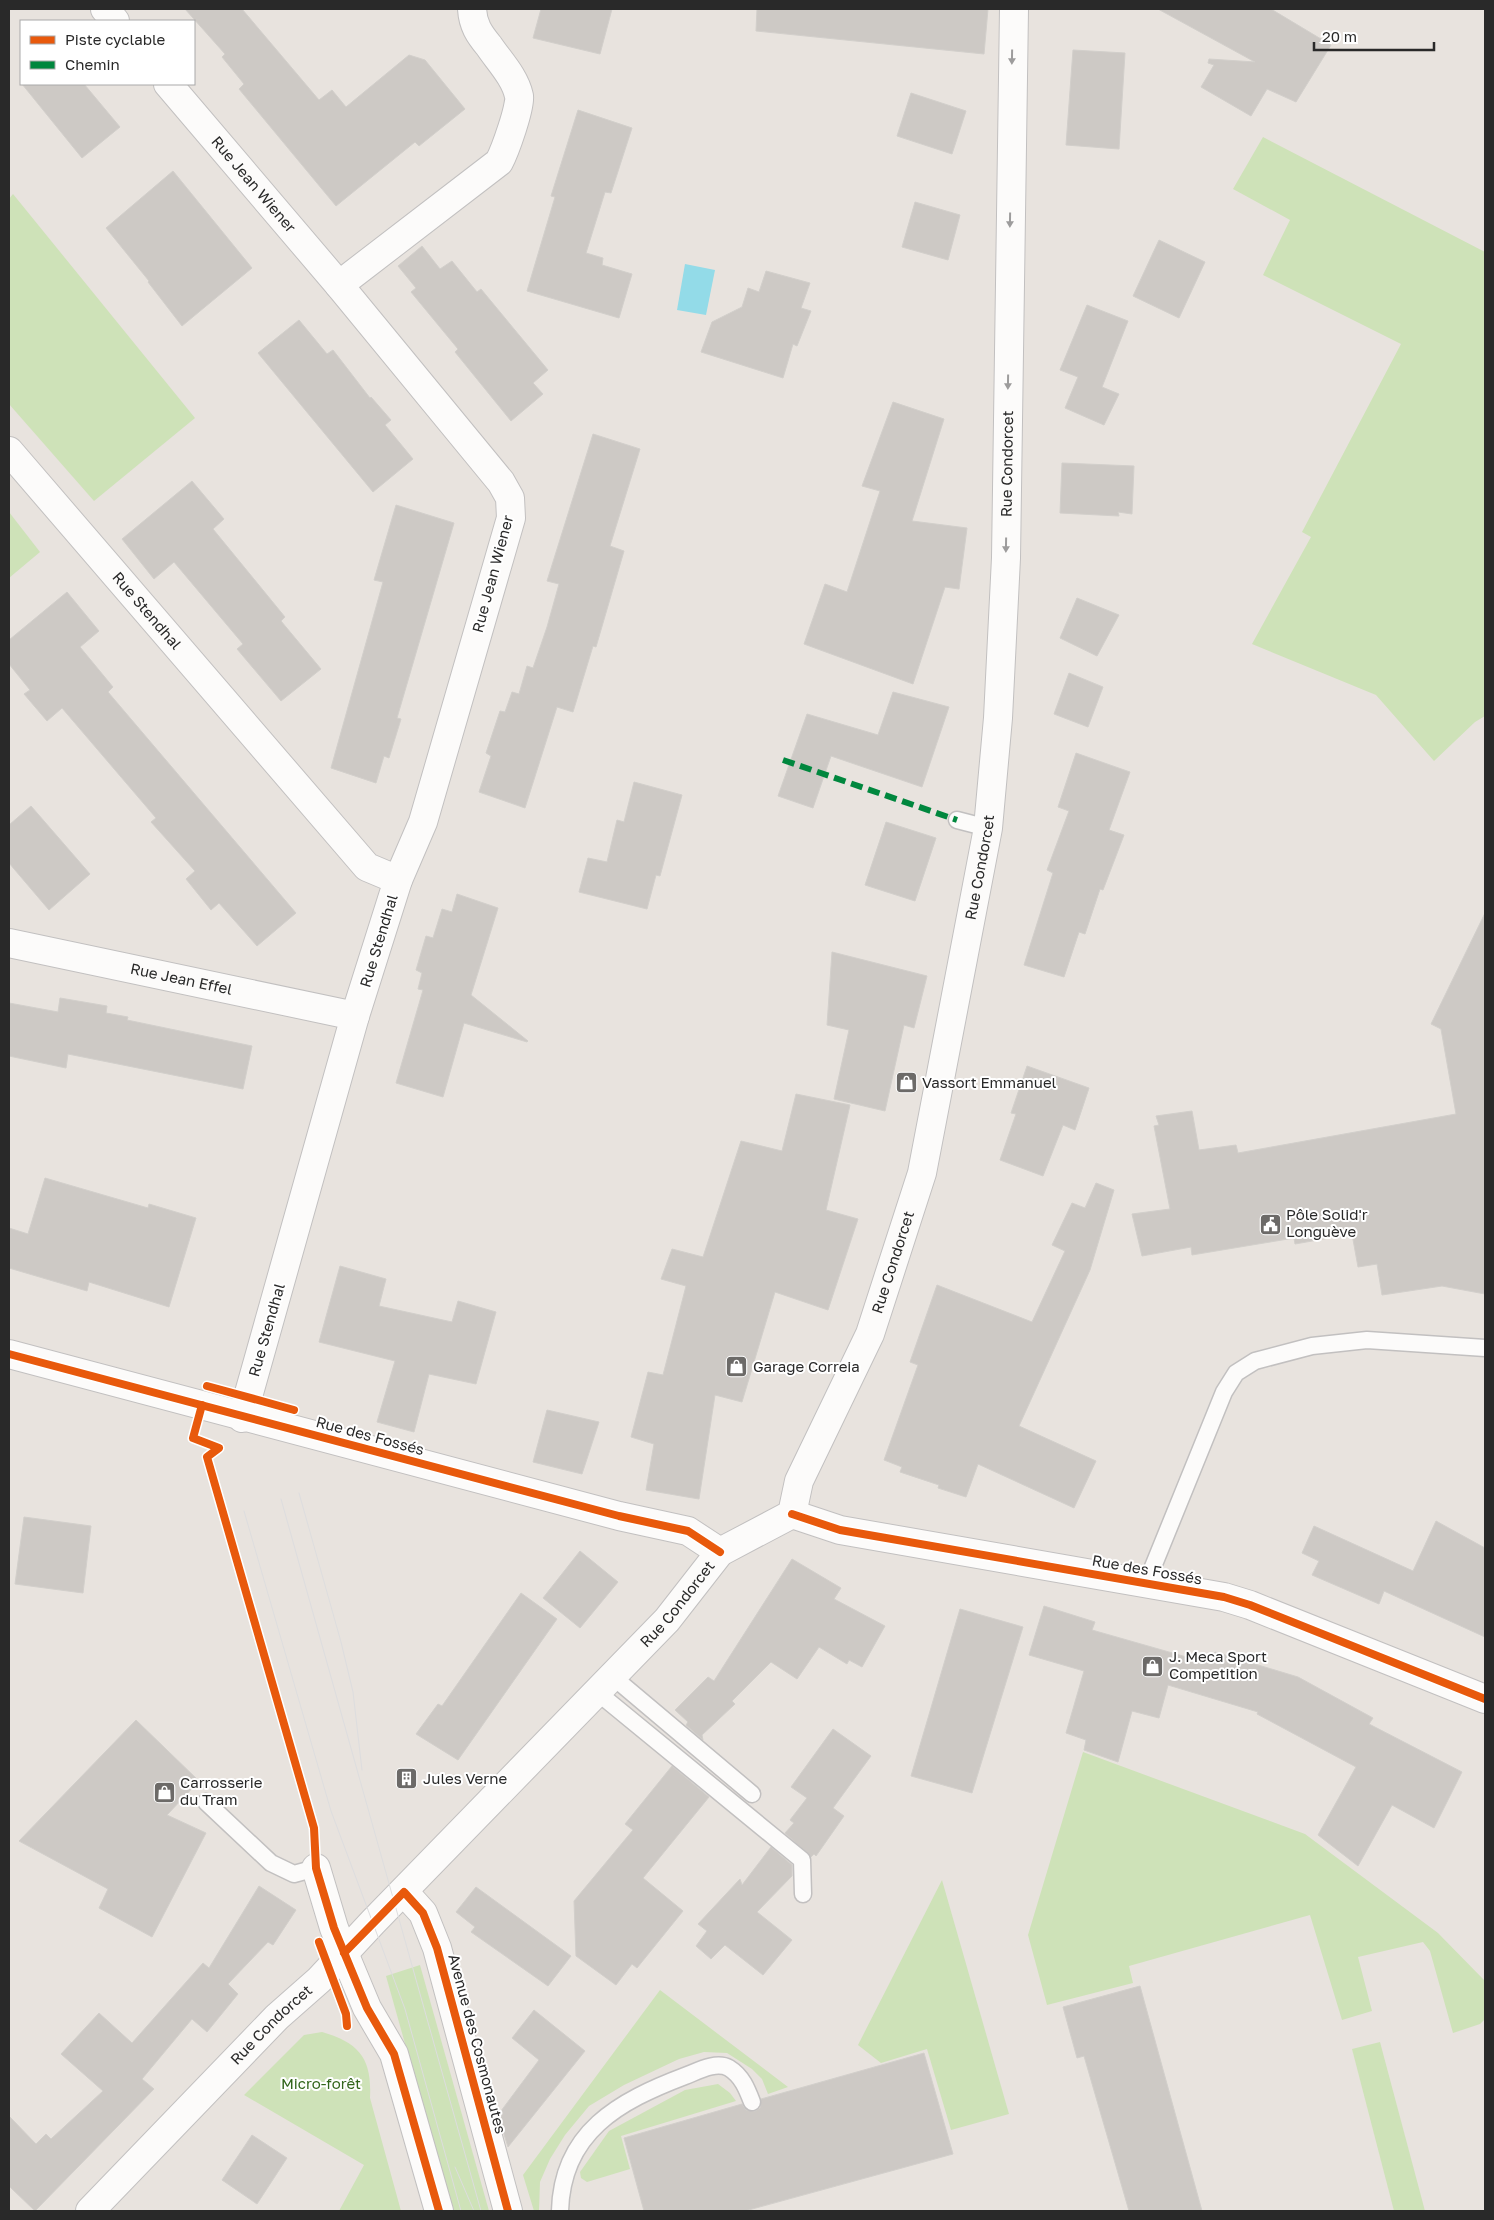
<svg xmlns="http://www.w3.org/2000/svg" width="1494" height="2220" font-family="'Golos Text',sans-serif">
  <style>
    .green { fill: #cee2b8 }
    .water { fill: #93dbe8 }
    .building { fill: #cdc9c5; stroke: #d2cfcb }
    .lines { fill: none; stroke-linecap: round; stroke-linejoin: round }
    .service-casing { stroke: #c2c0c0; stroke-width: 19 }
    .minor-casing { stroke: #c2c0c0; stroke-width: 30 }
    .tertiary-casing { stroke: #c2c0c0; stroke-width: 30 }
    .service { stroke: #fcfbfa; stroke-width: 16 }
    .minor { stroke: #fcfbfa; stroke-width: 28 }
    .tertiary { stroke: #fcfbfa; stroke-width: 28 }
    .tram { stroke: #ddddde; stroke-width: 1 }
    .quiet { stroke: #00873e; stroke-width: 6; stroke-dasharray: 12 6; stroke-linecap: butt }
    .cycleway-casing { stroke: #fff; stroke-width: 11 }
    .cycleway { stroke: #e8590c; stroke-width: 8 }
    .oneway { fill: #9d9c9c }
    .labels { text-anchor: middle; stroke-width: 4; stroke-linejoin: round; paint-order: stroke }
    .street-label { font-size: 15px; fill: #292929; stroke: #fff }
    .poi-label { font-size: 15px; fill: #292929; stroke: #fff; text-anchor: start }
    .park-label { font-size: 15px; fill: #32651b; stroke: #fff }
  </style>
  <rect width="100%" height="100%" fill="#e8e3de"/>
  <g class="green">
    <polygon points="1263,137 1485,252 1485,716 1475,722 1434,761 1376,695 1252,644 1311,537 1302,532 1401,344 1263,275 1290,220 1233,189"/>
    <polygon points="13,194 195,418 94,501 9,404 9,199"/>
    <polygon points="9,512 40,552 9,578"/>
    <polygon points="1083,1752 1305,1834 1438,1933 1485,1981 1485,2019 1480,2024 1453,2033 1430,1951 1423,1942 1358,1957 1372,2011 1342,2020 1310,1915 1129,1966 1133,1983 1047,2005 1028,1935"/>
    <polygon points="942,1880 1009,2114 951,2130 927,2049 881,2063 858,2045"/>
    <polygon points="420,1965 489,2211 452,2211 386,1976"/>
    <polygon points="660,1990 788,2087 768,2094 762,2079 752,2069 727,2053 704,2052 679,2059 624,2085 589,2106 565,2135 550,2159 540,2182 539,2210 534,2211 523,2175"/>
    <path d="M322 2032C360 2043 372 2059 370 2098L401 2211H339L364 2165 244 2095 304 2035Z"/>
    <polygon points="1380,2042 1425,2211 1394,2211 1352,2049"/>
    <polygon points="718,2084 730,2093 736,2101 621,2136 630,2169 587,2182 581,2178 580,2172 609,2131 685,2090"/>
  </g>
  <polygon class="water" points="685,264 715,270 706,315 677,310"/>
  <g class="building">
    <polygon points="185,9 242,9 319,100 332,90 346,107 409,55 425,60 465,109 419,146 415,142 336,206 239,89 244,84 222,57 225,54"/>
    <polygon points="541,9 612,9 600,54 533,38"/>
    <polygon points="757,9 988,9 984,54 756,31"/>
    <polygon points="1158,9 1271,9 1331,45 1296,102 1267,89 1251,116 1201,87 1214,65 1208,63 1209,59 1255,62"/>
    <polygon points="1073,50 1125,53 1119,149 1066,145"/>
    <polygon points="22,84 84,84 120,127 82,158"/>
    <polygon points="911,93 966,111 952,154 897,136"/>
    <polygon points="578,110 632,128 611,193 605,192 586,253 603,258 602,265 632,274 619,318 527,291 555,197 551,196"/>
    <polygon points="173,171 252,268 182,326 148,282 149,281 106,228"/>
    <polygon points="915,202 960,215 948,260 902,247"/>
    <polygon points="1159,240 1205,262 1179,318 1133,296"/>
    <polygon points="422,246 440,269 452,261 477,292 481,289 548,370 533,383 543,394 511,421 455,352 458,349 411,292 416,288 398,266"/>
    <polygon points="766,271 810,283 801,308 811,311 797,346 793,344 783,378 701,352 712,322 742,307 748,288 759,292"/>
    <polygon points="1087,305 1128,321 1102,387 1119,394 1104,425 1065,408 1078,377 1060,370"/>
    <polygon points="299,320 327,354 333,350 370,398 371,397 391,420 385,425 413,459 373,492 258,353"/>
    <polygon points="893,402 944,419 912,521 967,528 959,589 945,587 913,684 804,644 825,584 847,592 880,491 862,486"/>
    <polygon points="593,434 640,449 610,546 624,551 596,647 593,646 573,712 557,707 525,808 479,792 491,756 486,753 500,711 505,712 512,692 519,694 527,666 533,668 547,627 559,584 547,581"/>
    <polygon points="1062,463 1134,466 1132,514 1118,512 1119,516 1060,513"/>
    <polygon points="192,481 224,519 213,529 285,617 281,621 321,669 281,701 237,649 243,644 174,562 154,579 122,539"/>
    <polygon points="396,505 454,523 397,718 401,719 389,758 384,756 376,783 331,768 383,582 374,580"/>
    <polygon points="67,592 99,631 80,647 113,687 108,692 296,913 257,946 219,903 211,910 186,879 195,871 151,822 156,818 62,708 47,721 24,694 30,690 9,664 9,640"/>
    <polygon points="1077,598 1119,615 1097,656 1060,638"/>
    <polygon points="1069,673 1103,687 1088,727 1054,714"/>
    <polygon points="893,692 949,707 922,787 831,756 813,808 778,796 807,714 878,735"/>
    <polygon points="1076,753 1130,772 1109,830 1124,835 1103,890 1100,889 1085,934 1079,932 1064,977 1024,965 1053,873 1047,870 1069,811 1058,807"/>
    <polygon points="634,782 682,795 660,876 656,875 647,909 579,892 588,858 607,862 617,820 624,822"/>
    <polygon points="31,806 90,874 49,910 9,863 9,825"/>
    <polygon points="886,822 936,838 915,901 865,885"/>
    <polygon points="457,894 498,908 471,995 528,1041 527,1042 464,1023 443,1097 396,1083 423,990 418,989 422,973 416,970 426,936 433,938 442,909 452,912"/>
    <polygon points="1485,913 1485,1294 1442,1286 1382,1295 1377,1264 1358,1267 1352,1234 1295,1244 1294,1238 1192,1255 1191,1247 1142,1256 1132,1214 1170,1209 1154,1126 1159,1125 1156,1116 1192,1111 1199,1150 1236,1145 1238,1153 1456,1114 1441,1029 1431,1024"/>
    <polygon points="832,952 927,976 914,1028 904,1025 885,1111 834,1099 849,1030 827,1025"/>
    <polygon points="60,998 107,1006 106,1013 128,1017 127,1020 252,1046 243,1089 68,1054 66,1068 9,1056 9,1003 58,1012"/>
    <polygon points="1027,1066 1089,1088 1075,1130 1063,1125 1043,1176 1000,1160 1016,1114 1011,1113"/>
    <polygon points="796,1094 850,1105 826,1210 858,1219 828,1310 775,1292 742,1402 715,1395 699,1499 646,1490 654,1444 631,1437 648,1372 663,1375 686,1286 661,1279 672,1249 703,1257 741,1141 782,1151"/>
    <polygon points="45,1178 148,1208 149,1204 196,1218 169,1307 89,1282 87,1291 9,1268 9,1228 28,1234"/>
    <polygon points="1096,1183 1114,1190 1090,1270 1019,1426 1096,1461 1074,1508 978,1464 966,1497 938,1488 939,1485 900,1472 902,1467 884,1460 918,1365 910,1362 937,1285 1032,1322 1065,1251 1052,1245 1072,1203 1085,1208"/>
    <polygon points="340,1266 386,1279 379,1306 452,1322 458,1301 496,1312 476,1384 429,1374 414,1432 377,1422 395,1361 319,1342"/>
    <polygon points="547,1410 599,1422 582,1474 533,1462"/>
    <polygon points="24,1517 91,1526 83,1593 15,1584"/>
    <polygon points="1436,1521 1485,1548 1485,1637 1384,1591 1379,1604 1312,1575 1319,1561 1302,1553 1314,1526 1413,1571"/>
    <polygon points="580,1551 618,1582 580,1628 543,1598"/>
    <polygon points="792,1559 841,1588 834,1599 885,1626 862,1667 849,1660 847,1664 819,1647 797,1679 771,1662 732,1701 735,1704 702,1735 703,1740 686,1725 688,1722 675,1710 708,1677 714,1681"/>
    <polygon points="521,1593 557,1619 458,1760 416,1734 438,1704 442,1706"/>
    <polygon points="1044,1606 1095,1622 1092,1630 1211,1664 1215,1652 1298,1677 1373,1718 1369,1724 1462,1772 1434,1828 1392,1805 1358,1866 1318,1835 1356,1767 1257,1714 1258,1712 1168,1685 1159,1718 1132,1711 1118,1762 1084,1750 1086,1740 1066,1733 1084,1671 1029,1655"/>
    <polygon points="960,1609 1023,1627 972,1793 911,1776"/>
    <polygon points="136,1720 199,1781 167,1815 206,1833 152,1937 99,1908 108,1889 19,1841"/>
    <polygon points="833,1729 871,1756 833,1808 844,1816 816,1856 814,1854 811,1857 785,1833 794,1823 790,1820 807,1798 791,1787"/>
    <polygon points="672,1766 709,1797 643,1878 683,1911 637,1968 632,1964 616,1985 576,1956 574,1901 633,1830 625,1824"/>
    <polygon points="771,1847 792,1865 792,1876 757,1912 792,1940 763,1975 725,1945 711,1959 696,1946 707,1931 698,1924 740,1879 742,1885"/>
    <polygon points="259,1886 296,1910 273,1945 268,1942 228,1984 238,1994 207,2032 192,2019 142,2079 154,2089 35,2211 9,2186 9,2116 36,2144 46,2134 51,2139 103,2091 61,2054 99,2013 132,2043 203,1963 209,1968"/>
    <polygon points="476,1887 571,1956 548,1986 471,1932 475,1927 456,1912"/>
    <polygon points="1140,1986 1202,2211 1129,2211 1084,2056 1077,2058 1063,2007"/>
    <polygon points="534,2010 585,2051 508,2147 498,2115 539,2060 512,2038"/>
    <polygon points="924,2053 953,2154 745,2211 644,2211 624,2138 742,2104 746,2110 755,2111 760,2108 761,2099"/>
    <polygon points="252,2135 287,2158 257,2204 222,2180"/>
  </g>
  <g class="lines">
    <defs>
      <g id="service">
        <polyline points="957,820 988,828"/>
        <polyline points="1146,1584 1224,1392 1236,1373 1255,1361 1312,1346 1367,1340 1485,1348"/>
        <polyline points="612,1676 752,1794"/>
        <polyline points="597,1692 802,1860 803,1894"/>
        <polyline points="206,1802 271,1863 294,1874 316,1868"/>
        <path d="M560 2211C562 2132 619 2101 685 2076 698 2071 716 2061 729 2068 742 2076 747 2089 752 2102"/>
      </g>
      <g id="minor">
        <polyline points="105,9 115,21"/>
        <path id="s1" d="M168 84 339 285 501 482 510 498 511 518 423 822 398 880"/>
        <path d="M339 285 499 162C505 151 521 106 519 96 515 77 499 61 489 46 479 34 473 25 472 9"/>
        <path id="s2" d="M9 451 367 867 398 880 355 1016 242 1418"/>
        <path id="s3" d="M9 943 355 1016"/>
        <polyline points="9,1354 619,1516 688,1531 720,1552"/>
        <polyline points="792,1514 840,1530 1224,1597 1250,1605 1485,1699"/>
        <polyline points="316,1868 334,1928 344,1953 367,2008 394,2054 439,2211"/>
        <polyline points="404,1892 423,1913 437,1948 508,2211"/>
      </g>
      <g id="tertiary">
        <path id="s4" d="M90 2211 277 2017 319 1980 373 1922 667 1620 720 1552 792 1514 799 1481 870 1334 922 1173 988 828 998 718 1006 558 1014 9"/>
      </g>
    </defs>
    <use href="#service" class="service-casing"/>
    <use href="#minor" class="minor-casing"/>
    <use href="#tertiary" class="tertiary-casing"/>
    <use href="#service" class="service"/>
    <use href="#minor" class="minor"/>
    <use href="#tertiary" class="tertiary"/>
    <g class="tram">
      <polyline points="299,1493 341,1642 353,1692 362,1770"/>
      <polyline points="281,1499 481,2211"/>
      <polyline points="244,1511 331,1811 405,2009 461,2211"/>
      <polyline points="455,2167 474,2211"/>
    </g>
    <polyline class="quiet" points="783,760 957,820"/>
    <defs>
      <g id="cycleway">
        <polyline points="9,1354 619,1516 688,1531 720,1552"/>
        <polyline points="207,1386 294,1410"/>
        <polyline points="202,1405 193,1438 219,1448 207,1457 314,1828 316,1868 334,1928 367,2008 394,2054 439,2211"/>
        <polyline points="792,1514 840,1530 1224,1597 1250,1605 1485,1699"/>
        <polyline points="319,1942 346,2014 347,2026"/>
        <polyline points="344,1953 404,1892 423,1913 437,1948 508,2211"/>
      </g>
    </defs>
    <use href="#cycleway" class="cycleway-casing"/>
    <use href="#cycleway" class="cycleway"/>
  </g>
  <defs><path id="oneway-solid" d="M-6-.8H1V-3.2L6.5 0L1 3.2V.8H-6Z" transform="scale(1.25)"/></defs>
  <g class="oneway">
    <use href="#oneway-solid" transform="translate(1012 57) rotate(91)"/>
    <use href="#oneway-solid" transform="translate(1010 220) rotate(91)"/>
    <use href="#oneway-solid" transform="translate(1008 382) rotate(91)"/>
    <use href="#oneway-solid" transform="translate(1006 545) rotate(91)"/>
  </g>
  <defs>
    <symbol id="shop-square" viewBox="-11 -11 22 22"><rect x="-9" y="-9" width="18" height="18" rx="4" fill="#6c6a68" stroke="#fff"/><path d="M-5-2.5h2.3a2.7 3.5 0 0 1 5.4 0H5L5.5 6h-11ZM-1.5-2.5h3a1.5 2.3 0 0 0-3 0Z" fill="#fff"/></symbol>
    <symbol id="civic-square" viewBox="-11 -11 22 22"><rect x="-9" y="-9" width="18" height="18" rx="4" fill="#6c6a68" stroke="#fff"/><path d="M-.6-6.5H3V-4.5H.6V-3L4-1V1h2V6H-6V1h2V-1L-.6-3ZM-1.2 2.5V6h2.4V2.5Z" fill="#fff"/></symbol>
    <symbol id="building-square" viewBox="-11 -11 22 22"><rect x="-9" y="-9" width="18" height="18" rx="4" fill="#6c6a68" stroke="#fff"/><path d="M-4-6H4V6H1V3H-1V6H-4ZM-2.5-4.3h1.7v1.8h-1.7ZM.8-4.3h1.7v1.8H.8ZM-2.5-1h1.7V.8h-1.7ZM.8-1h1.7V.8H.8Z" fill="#fff"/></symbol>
  </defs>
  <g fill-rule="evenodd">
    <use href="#shop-square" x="894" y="1070" width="25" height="25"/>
    <use href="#civic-square" x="1258" y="1212" width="25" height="25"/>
    <use href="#shop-square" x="724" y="1354" width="25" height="25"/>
    <use href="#shop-square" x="1140" y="1654" width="25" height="25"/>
    <use href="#building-square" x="394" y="1766" width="25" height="25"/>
    <use href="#shop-square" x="152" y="1780" width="25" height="25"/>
  </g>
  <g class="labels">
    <g class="street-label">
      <text dy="5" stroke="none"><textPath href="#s1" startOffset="132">Rue Jean Wiener</textPath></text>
      <text dy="5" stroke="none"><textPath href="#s4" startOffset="2076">Rue Condorcet</textPath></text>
      <text transform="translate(493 574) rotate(-75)" y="5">Rue Jean Wiener</text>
      <text dy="5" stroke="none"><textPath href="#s2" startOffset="211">Rue Stendhal</textPath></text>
      <text dy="5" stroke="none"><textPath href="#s4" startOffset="1671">Rue Condorcet</textPath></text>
      <text transform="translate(379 941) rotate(-73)" y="5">Rue Stendhal</text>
      <text dy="5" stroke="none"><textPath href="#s3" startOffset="176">Rue Jean Effel</textPath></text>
      <text dy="5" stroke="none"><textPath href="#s4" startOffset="1266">Rue Condorcet</textPath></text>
      <text transform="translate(267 1330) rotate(-74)" y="5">Rue Stendhal</text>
      <text transform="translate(370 1436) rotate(15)" y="5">Rue des Fossés</text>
      <text transform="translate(1147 1570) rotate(10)" y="5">Rue des Fossés</text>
      <text dy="5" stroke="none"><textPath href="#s4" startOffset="845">Rue Condorcet</textPath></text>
      <text dy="5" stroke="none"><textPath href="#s4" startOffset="260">Rue Condorcet</textPath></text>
      <text transform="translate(477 2044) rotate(75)" y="5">Avenue des Cosmonautes</text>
    </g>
    <g class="poi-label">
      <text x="922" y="1088">Vassort Emmanuel</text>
      <text x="1286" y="1220">Pôle Solid'r<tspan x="1286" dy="17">Longuève</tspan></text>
      <text x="753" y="1372">Garage Correia</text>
      <text x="1169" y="1662">J. Meca Sport<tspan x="1169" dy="17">Competition</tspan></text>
      <text x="423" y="1784">Jules Verne</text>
      <text x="180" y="1788">Carrosserie<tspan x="180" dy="17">du Tram</tspan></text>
    </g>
    <g class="park-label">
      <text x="321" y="2089">Micro-forêt</text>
    </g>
  </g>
  <rect width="1494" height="2220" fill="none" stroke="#292929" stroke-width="20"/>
  <rect x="20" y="20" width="175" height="65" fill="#ffffff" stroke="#a9a9a9"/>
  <rect x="30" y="36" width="25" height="8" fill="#e8590c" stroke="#a9a9a9"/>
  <text x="65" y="45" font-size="15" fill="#292929">Piste cyclable</text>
  <rect x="30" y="61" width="25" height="8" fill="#00873e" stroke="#a9a9a9"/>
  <text x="65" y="70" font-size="15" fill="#292929">Chemin</text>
  <path d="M1314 42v8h120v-8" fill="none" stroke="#292929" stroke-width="2.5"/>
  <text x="1322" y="42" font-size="15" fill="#292929" stroke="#ffffff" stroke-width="4" paint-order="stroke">20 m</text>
</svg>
